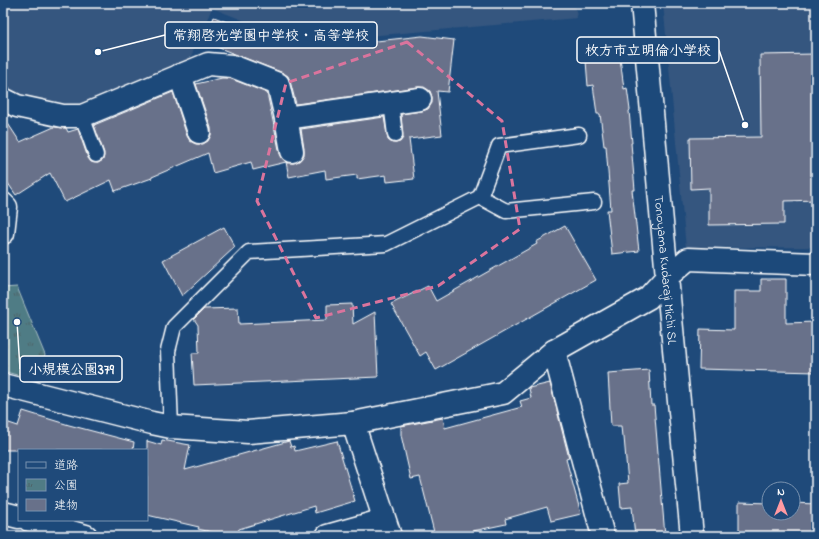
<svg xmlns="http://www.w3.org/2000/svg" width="819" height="539" font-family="'Indie Flower','Klee One',sans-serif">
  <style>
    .built { fill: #35567f }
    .park { fill: url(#park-tufts); stroke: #a8bec2 }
    .building { fill: #68718a; stroke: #fff }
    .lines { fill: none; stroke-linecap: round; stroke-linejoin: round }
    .service-casing { stroke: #fff; stroke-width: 17 }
    .minor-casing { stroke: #fff; stroke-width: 25 }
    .service { stroke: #1f4a7a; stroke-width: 14 }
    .minor { stroke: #1f4a7a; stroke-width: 22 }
    .marked { fill: none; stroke: #da749d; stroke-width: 3; stroke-dasharray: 8 5; stroke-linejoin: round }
    .labels { text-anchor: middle; stroke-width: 3; stroke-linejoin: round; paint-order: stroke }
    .street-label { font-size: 13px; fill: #fff; stroke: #1f4a7a }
    .leader { fill: none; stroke: #fff; stroke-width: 1.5 }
    .callout-dot { fill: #fff; stroke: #1f4a7a; stroke-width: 1.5 }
    .callout { fill: #1f4a7a; stroke: #fff; stroke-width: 1.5 }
    .callout-label { font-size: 14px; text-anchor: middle; font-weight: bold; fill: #fff }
  </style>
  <defs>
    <pattern id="park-tufts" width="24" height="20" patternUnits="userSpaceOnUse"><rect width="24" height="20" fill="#507c85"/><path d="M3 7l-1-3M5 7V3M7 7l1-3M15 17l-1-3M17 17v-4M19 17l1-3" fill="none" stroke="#4e6468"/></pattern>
  </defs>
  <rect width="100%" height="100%" fill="#1f4a7a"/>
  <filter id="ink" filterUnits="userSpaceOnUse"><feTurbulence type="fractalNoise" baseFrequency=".025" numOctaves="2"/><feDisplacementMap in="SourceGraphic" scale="8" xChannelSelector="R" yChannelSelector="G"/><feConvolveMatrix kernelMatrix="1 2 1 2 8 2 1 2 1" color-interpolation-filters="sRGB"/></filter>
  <g filter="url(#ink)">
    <g class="built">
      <polygon points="3,3 575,3 577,18 299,42 212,8 189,61 87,106 62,108 15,98 3,88"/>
      <polygon points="663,3 816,3 816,247 686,248"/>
    </g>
    <polygon class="park" points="17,287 45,355 38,381 3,371 3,288"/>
    <g class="building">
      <polygon points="214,17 289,47 331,44 331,46 422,36 454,40 448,92 437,91 442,135 409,139 414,179 387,182 386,175 357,179 357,175 326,179 325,170 289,177 286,162 253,170 251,162 213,173 208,153 152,177 152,178 115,191 111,180 65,202 50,173 16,195 3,176 3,116 20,142 54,127 66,128 68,132 78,129 88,158 91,162 98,163 103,160 104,153 94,125 173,92 187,136 190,141 196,144 203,144 208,141 211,135 211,128 196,84 222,78 229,78 267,93 280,154 283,159 287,163 294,163 300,160 304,155 304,149 301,129 384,117 388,140 392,143 396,143 400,142 403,138 401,114 422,111 428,109 432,103 432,97 430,91 424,87 418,87 296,104 290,81 288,76 283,73 204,42"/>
      <polygon points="816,54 816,200 784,201 784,224 709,225 709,188 691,189 690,138 761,137 760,55"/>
      <polygon points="620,58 624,89 627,88 630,110 629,111 632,143 631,143 635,190 632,190 639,251 612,254 607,210 611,210 606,146 604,146 600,114 597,114 593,85 588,86 586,61"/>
      <polygon points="565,226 596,280 436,370 426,352 420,356 391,304 428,286 436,301 537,244 536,242"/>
      <polygon points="224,227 235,247 182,296 163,260"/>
      <polygon points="761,279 786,279 786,323 816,322 816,372 699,369 700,329 734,330 734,291 761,291"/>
      <polygon points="352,304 353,324 375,312 378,377 194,385 192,353 199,353 198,325 194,319 204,309 238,308 239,324 327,320 327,305"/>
      <polygon points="649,370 651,405 654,405 665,536 635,536 632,507 621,508 619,484 628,483 624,437 622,437 621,426 611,426 608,373"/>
      <polygon points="550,383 569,458 566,459 581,514 551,521 547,507 505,519 506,524 473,531 474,536 435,536 420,477 411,479 401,435 401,426 443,418 445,428 522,407 520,401 531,398 529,388"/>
      <polygon points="23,411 69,425 134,442 133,450 3,450 3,421 18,426"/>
      <polygon points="162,440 190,445 185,470 289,441 291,447 294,446 295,451 337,441 355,501 315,513 314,506 239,529 237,536 228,536 198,529 199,527 147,515 147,441 161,445"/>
      <polygon points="739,502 769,503 769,513 793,513 793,503 816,504 816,536 739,536"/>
    </g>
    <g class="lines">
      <defs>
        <g id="service">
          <polyline points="391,103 395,135"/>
          <polyline points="82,116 96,155"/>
          <polyline points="480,197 506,211 594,202"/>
          <polyline points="171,427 168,351 174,327 249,252 386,244 480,197 499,146 579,135"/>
        </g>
        <g id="minor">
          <path id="s1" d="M642 3 667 277 692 536"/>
          <polyline points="180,75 199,132"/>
          <polyline points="3,99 17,106 63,116 82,116 208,64 232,66 278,84 286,118 420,99"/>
          <polyline points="286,118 292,151"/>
          <polyline points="3,204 6,207 3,233"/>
          <polyline points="554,351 603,536"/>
          <polyline points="3,385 152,423 171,427 248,432 353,423 503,393 554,351 648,298 667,277 688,259 816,264"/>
          <polyline points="353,423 390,536"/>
          <polyline points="3,513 19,517"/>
          <polyline points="29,520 86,536"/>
          <polyline points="327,536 384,520"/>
        </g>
      </defs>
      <use href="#service" class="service-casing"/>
      <use href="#minor" class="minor-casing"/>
      <use href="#service" class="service"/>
      <use href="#minor" class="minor"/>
    </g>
  </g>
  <path class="marked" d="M407 42 502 121 520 229 438 286 316 318 257 201 286 83Z"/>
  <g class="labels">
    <g class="street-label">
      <text dy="5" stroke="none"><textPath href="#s1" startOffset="268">Tonoyama Kudaraji Michi SL</textPath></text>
    </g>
  </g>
  <path class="leader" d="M98 52L165 35M745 125L719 50M17 322L20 369"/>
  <g class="callout-dot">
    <circle cx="98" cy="52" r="4"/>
    <circle cx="745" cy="125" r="4"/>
    <circle cx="17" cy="322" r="4"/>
  </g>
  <g class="callout">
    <rect x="165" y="22" width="212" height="26" rx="4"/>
    <rect x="577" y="37" width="142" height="26" rx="4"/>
    <rect x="20" y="356" width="102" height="26" rx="4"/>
  </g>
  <g class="callout-label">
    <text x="271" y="40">常翔啓光学園中学校・高等学校</text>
    <text x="648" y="55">枚方市立明倫小学校</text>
    <text x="71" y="374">小規模公園379</text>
  </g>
  <rect width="819" height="539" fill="none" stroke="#1f4a7a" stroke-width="16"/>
  <rect x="8" y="8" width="803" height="523" fill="none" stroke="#fff" stroke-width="1.5" filter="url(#ink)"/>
  <rect x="18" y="449" width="130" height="72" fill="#1f4a7a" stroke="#7992af"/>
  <rect x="26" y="462" width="20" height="6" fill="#1f4a7a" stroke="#7992af"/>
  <text x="54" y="469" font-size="12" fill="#ffffff">道路</text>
  <rect x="26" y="479" width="20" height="12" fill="url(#park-tufts)" stroke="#7992af"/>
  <text x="54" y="489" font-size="12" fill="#ffffff">公園</text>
  <rect x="26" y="499" width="20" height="12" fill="#68718a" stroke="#7992af"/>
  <text x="54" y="509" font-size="12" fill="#ffffff">建物</text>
  <g transform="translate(781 501)"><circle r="19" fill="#1f4a7a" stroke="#7992af"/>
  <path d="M0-3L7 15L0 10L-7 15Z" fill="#ff9aa2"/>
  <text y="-6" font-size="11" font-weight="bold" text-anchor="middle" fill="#ffffff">N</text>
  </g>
</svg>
